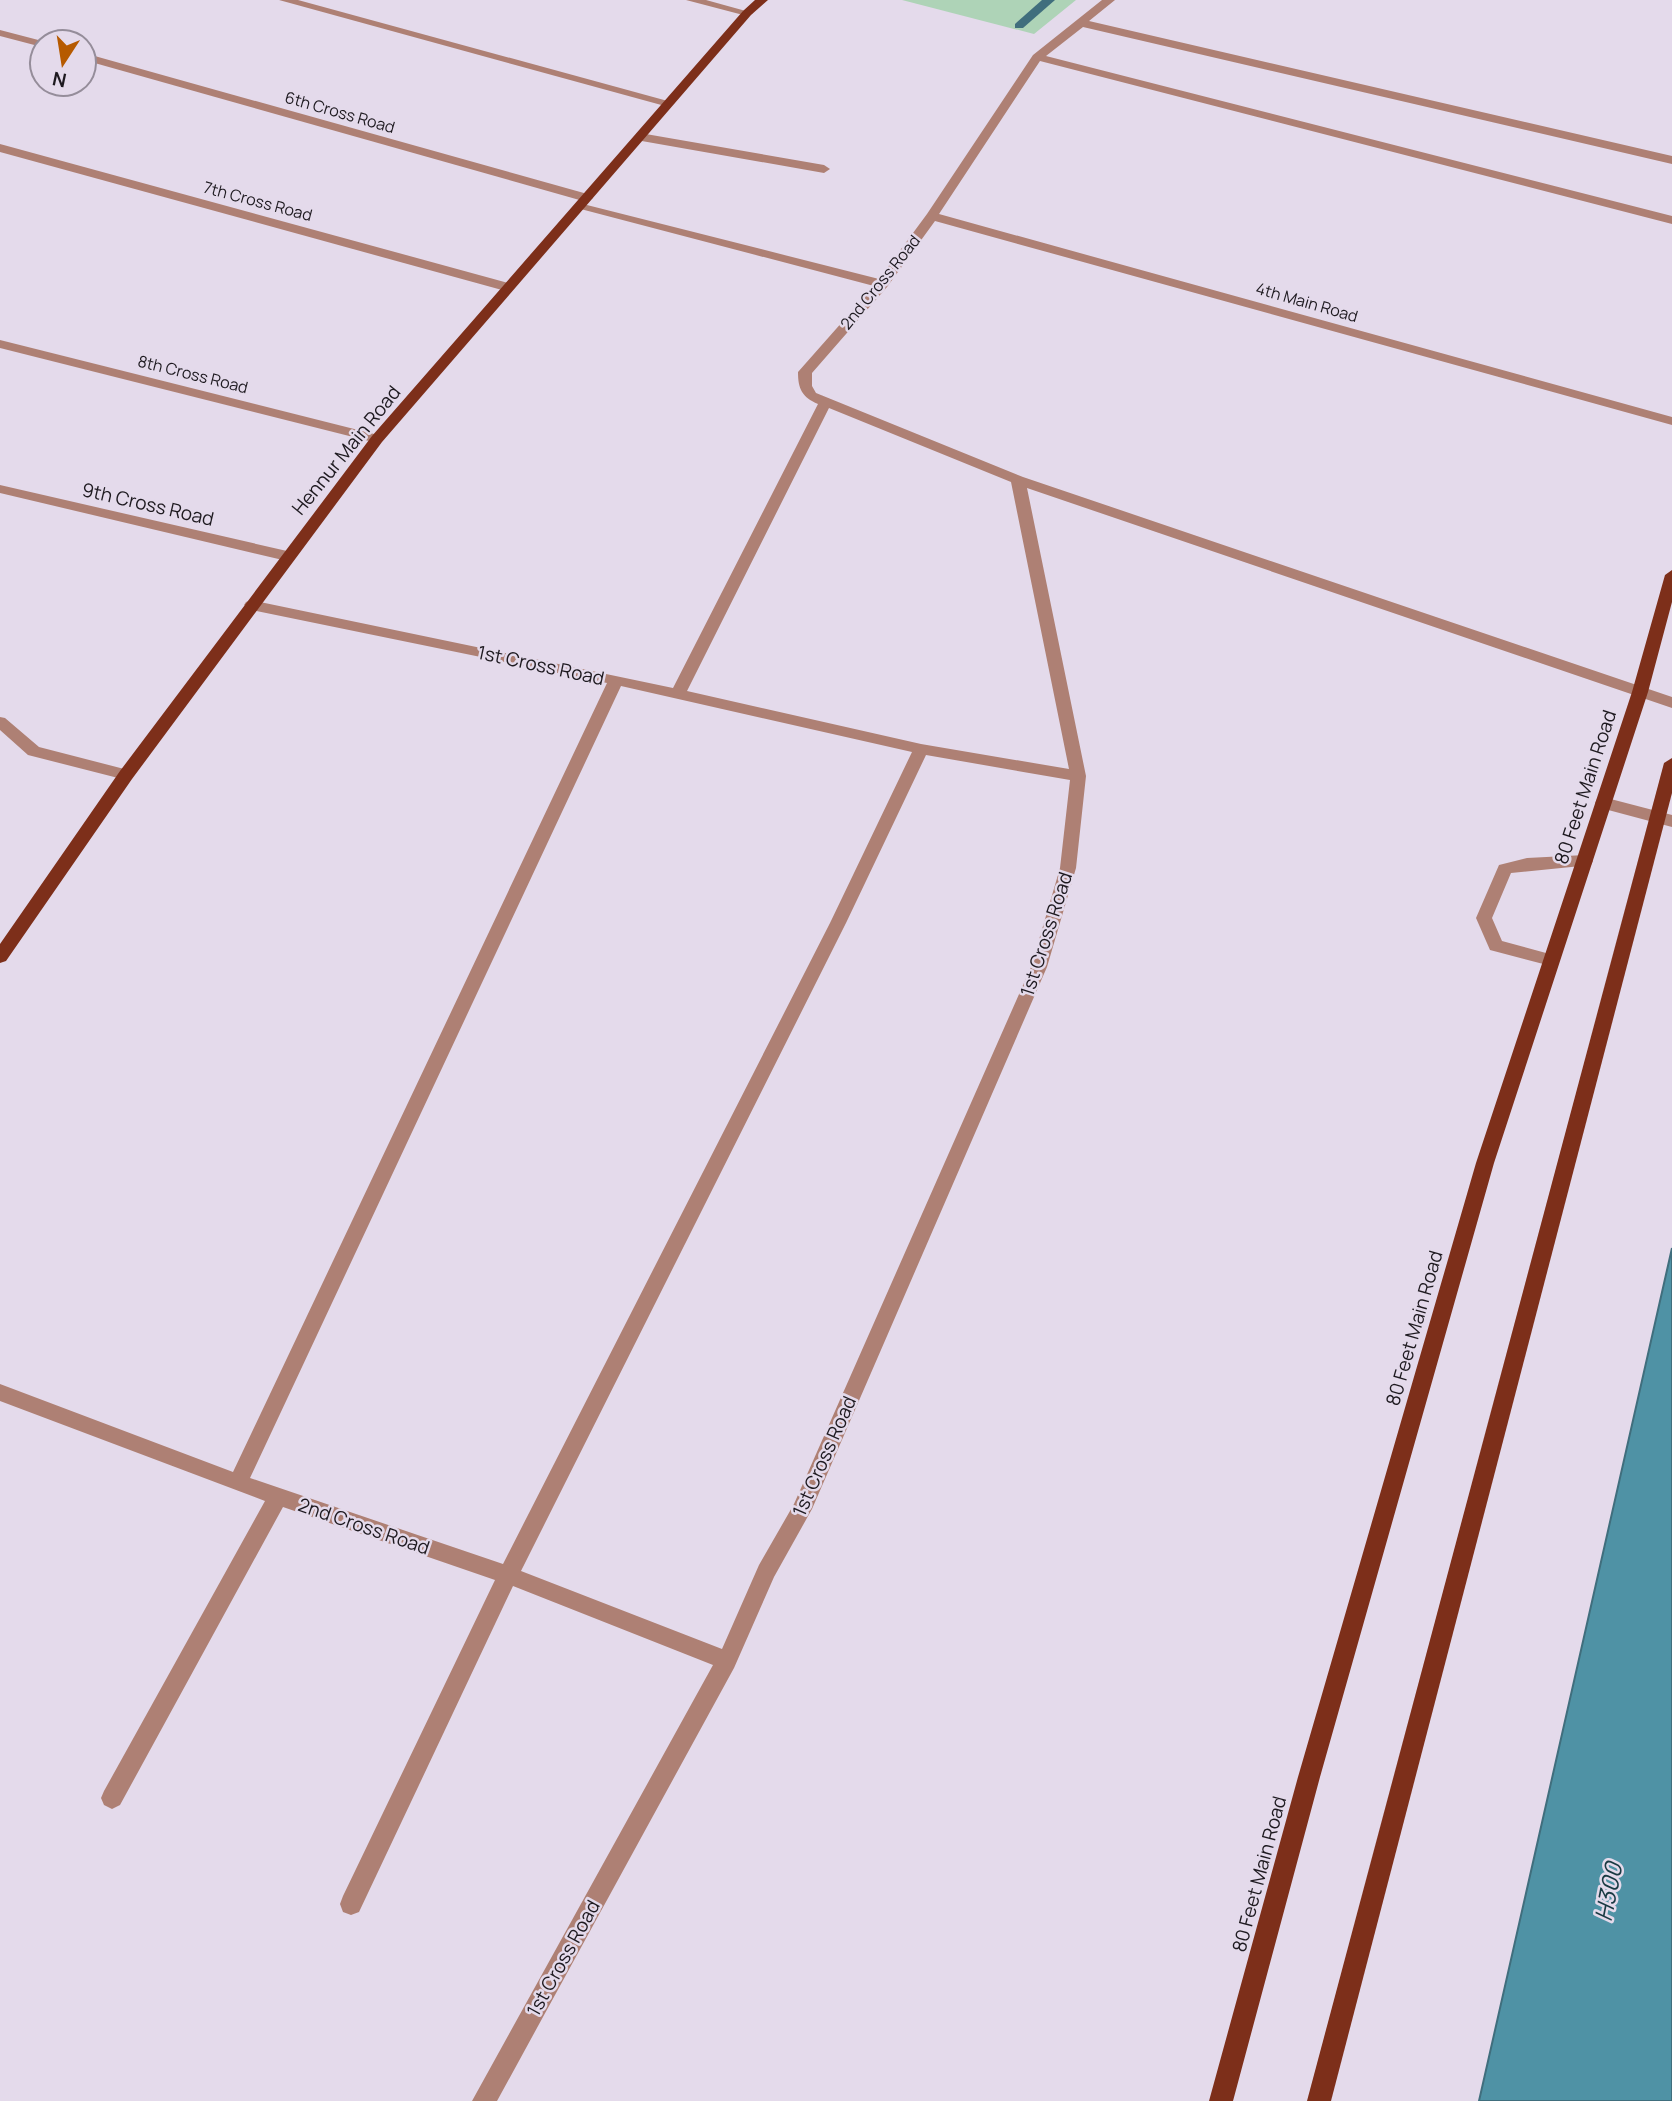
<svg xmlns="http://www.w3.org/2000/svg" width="1672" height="2101" viewBox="0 0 1672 2101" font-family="Manrope,sans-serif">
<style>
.green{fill:#aed3b7}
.water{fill:#4f92a5;stroke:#406e7d;stroke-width:2}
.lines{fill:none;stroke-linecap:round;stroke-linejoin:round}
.stream{fill:#406e7d;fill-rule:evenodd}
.minor{fill:#ae8074;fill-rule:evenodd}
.major{fill:#7d2f1a;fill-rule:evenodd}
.labels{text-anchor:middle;stroke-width:5;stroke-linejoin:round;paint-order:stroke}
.far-street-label{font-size:16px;fill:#1e1a20;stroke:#e4daeb}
.street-label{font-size:19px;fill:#1e1a20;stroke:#e4daeb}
.near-water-label{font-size:24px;font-style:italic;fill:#193a43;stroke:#e4daeb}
</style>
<rect width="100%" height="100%" fill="#e4daeb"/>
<path class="green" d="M902 0H1076L1034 34Z"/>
<path class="water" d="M1672 1248V2101H1479Z"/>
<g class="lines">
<path class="stream" d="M1042 0H1055L1023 28H1015V24Z"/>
<g class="minor">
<path d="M279 0H298L675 103 665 106Z"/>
<path d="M686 0H706L753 13 747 16Z"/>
<path d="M1102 0H1115L1089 21 1672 156V164L1083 27 1046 56 1672 216V224L1040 61 939 214 1672 417V425L935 221 887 287 812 373V386L816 393 1023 477 1672 697V708L1027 488 1086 776 1076 868 1047 967 812 1509 774 1577 734 1668 497 2101H472L713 1665 513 1586 359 1912 351 1915 343 1912 340 1904 343 1896 495 1580 283 1507 120 1805 112 1809 104 1805 101 1798 104 1791 265 1501 0 1401V1384L233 1472 607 683 251 610 244 605 246 602 251 600 673 688 818 404C802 397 798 389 798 372L874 286 573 207 579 203 879 279 927 214 1033 55ZM829 408 1011 482 1069 769 921 744 687 691ZM621 686 912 752 830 923 503 1564 250 1478ZM926 755 1070 780 1060 868 1031 967 794 1504 759 1565 722 1649 521 1571 846 923Z"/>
<path d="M0 30 46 42H42V47L0 36Z"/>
<path d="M84 53 591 195 593 198 587 202 583 201 84 60Z"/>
<path d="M640 133 824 165 830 169 824 173 636 140V134Z"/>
<path d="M0 144 512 284 513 287 507 291 502 290 0 152Z"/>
<path d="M0 340 382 436 384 439 377 443 0 348Z"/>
<path d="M0 485 287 551 294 556 287 561 0 493Z"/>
<path d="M0 717 5 718 39 747 132 771 134 775 126 780 28 755 0 730Z"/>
<path d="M1603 797 1672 815V827L1597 807 1595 803 1597 799Z"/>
<path d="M1585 855 1591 857 1593 861 1591 865 1511 873 1492 918 1502 941 1557 956 1559 960 1557 964 1551 966 1490 950 1476 918 1499 865 1527 858Z"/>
</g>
<g class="major">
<path d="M755 0H768L751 15 382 442 132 779 6 961 0 963V944L120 771 372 436 743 11Z"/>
<path d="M1672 570V602L1648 692 1494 1163 1320 1777 1233 2101H1209L1298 1777 1476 1163 1632 692 1665 575Z"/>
<path d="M1672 758V793L1331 2101H1307L1664 763Z"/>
</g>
</g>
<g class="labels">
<g class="far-street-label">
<text transform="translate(340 112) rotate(16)" y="6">6th Cross Road</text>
<text transform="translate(258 201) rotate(15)" y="6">7th Cross Road</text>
<text transform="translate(880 282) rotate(-51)" y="6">2nd Cross Road</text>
<text transform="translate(1307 302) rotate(16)" y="6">4th Main Road</text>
<text transform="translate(193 374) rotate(14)" y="6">8th Cross Road</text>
</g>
<g class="street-label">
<text transform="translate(346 450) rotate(-51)" y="7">Hennur Main Road</text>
<text transform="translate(148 504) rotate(13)" y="7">9th Cross Road</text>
<text transform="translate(541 665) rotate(12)" y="7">1st Cross Road</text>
<text transform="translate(1585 787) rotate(-72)" y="7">80 Feet Main Road</text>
<text transform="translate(1046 934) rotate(-72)" y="7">1st Cross Road</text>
<text transform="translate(1414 1328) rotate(-74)" y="7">80 Feet Main Road</text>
<text transform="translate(824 1456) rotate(-66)" y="7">1st Cross Road</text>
<text transform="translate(364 1526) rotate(19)" y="7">2nd Cross Road</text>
<text transform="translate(1259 1874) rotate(-75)" y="7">80 Feet Main Road</text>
<text transform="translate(563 1958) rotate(-61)" y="7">1st Cross Road</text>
</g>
<g class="near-water-label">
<text transform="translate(1609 1892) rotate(-79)" y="8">H300</text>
</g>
</g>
<g transform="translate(63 63) rotate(192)"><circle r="33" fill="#e4daeb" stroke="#958d9a" stroke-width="2"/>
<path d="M0-5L12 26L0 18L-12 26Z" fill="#b65a00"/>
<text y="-10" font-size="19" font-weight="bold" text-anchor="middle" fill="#1e1a20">N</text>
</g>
</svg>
